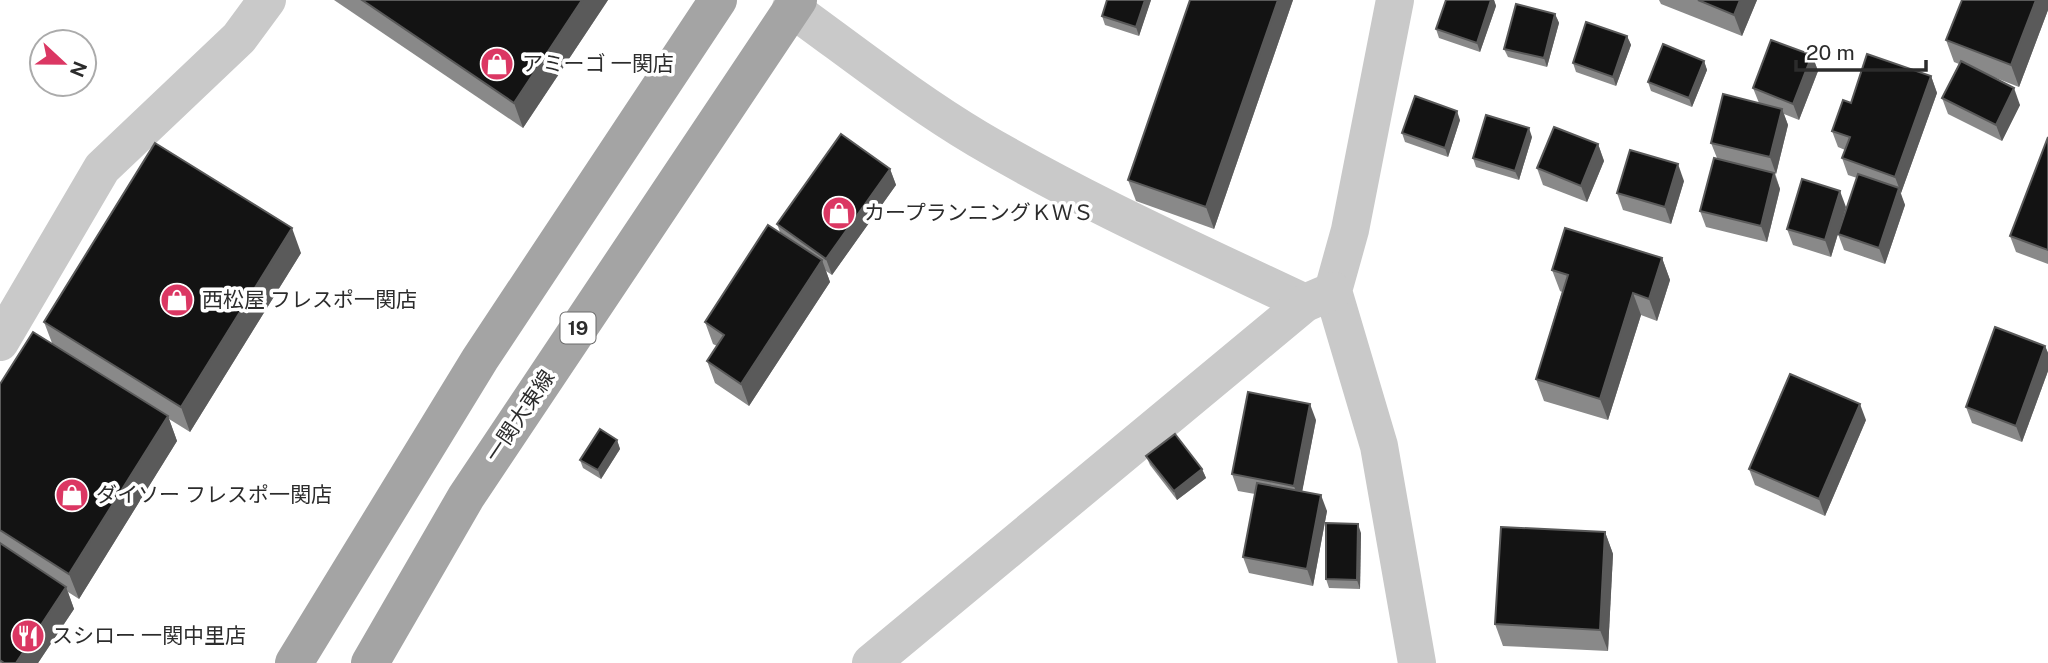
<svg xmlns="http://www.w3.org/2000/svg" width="2048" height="663" viewBox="0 0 2048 663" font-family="'Public Sans','Noto Sans JP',sans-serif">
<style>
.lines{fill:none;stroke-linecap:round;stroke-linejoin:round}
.minor{stroke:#c9c9c9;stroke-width:38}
.primary{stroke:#a4a4a4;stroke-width:38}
.wall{fill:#898989}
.shaded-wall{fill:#5a5a5a}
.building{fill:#131313;stroke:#5a5a5a;stroke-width:2}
.labels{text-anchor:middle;stroke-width:7;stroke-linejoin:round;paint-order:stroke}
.shield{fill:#fff;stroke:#6b6b6b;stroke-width:2}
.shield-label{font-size:19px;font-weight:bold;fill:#2c2c2c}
.poi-label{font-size:21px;fill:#2c2c2c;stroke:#fff;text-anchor:start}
.street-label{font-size:21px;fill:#2c2c2c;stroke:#fff}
</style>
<rect width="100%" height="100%" fill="#fff"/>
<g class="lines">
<g class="minor">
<path d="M1395 0 1350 230 1333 291 1379 446 1417 663"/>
<path d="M791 8C852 52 914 101 978 139 1083 201 1195 251 1305 303"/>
<path d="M0 342 102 168 239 38 267 0"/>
<path d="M871 663 1305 303 1333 291"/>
</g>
<g class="primary">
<path d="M294 663 480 359 718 0"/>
<path d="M370 663 466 497 798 0"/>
</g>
</g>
<g class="wall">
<path d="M334 0H608L523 128Z"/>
<path d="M1151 0 1139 36 1105 25 1102 16Z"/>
<path d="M1190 0H1293L1214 229 1136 201 1128 180Z"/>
<path d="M1446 0H1494L1496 6 1480 52 1439 38 1436 29Z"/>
<path d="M1659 0H1757L1742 36 1661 4Z"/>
<path d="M2048 0V10L2019 87 1988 75 2020 105 2002 141 1948 114 1942 98 1959 64 1954 62 1946 40Z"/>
<path d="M1555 14 1559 23 1547 67 1508 57 1504 49Z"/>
<path d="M1627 36 1631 45 1616 86 1576 72 1573 63Z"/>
<path d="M1812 55 1818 71 1799 120 1784 114 1788 125 1776 174 1775 173 1780 189 1767 242 1706 227 1700 211 1717 158 1711 143 1759 103 1753 88Z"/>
<path d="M1704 61 1707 70 1692 107 1651 91 1648 82Z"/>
<path d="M1931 76 1937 93 1901 193H1900L1905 205 1885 264 1844 250 1838 234 1831 257 1793 245 1787 229 1846 207 1838 234 1857 178 1848 175 1842 158 1845 150 1838 147 1832 131 1851 103Z"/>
<path d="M1460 120 1448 157 1405 142 1402 133Z"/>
<path d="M1532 137 1519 180 1476 167 1473 158Z"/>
<path d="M2048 137V264L2016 252 2010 236Z"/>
<path d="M1598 144 1604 161 1587 202 1543 185 1537 168Z"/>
<path d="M890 169 896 185 832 275 826 271 830 282 749 406 715 383 707 361 717 346 713 344 705 322 780 232 777 224Z"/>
<path d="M1684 181 1671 224 1623 210 1617 193Z"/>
<path d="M301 253 190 432 169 419 177 441 79 599 68 592 74 609 38 663H0V384L52 343 44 322Z"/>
<path d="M1662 258 1670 280 1657 321 1641 315 1608 420 1544 401 1536 379 1562 292 1560 291 1552 270Z"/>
<path d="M2045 346 2048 353V371L2022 442 1972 423 1966 407Z"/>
<path d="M1316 420 1302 491 1327 511 1313 586 1249 573 1243 557 1255 494 1238 491 1232 474Z"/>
<path d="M1866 420 1825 516 1755 485 1749 469Z"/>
<path d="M617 440 620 449 601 479 583 468 580 460Z"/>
<path d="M1146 456 1202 469 1206 478 1177 500 1150 465Z"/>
<path d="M1605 532 1613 554 1608 651 1503 646 1495 624Z"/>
<path d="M1361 533 1360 589 1329 588 1326 579Z"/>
</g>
<g class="shaded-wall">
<path d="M582 0H608L523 128 514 103Z"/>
<path d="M1145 0H1151L1139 36 1136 27Z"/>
<path d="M1278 0H1293L1214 229 1206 207Z"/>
<path d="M1491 0H1494L1496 6 1480 52 1477 43Z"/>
<path d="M1740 0H1757L1742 36 1734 15Z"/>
<path d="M2036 0H2048V10L2019 87 2011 65Z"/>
<path d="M1555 14 1559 23 1547 67 1544 58Z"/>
<path d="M1627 36 1631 45 1616 86 1613 77Z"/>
<path d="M1812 55 1818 71 1799 120 1793 104Z"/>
<path d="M1704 61 1707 70 1692 107 1689 98Z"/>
<path d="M1931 76 1937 93 1901 193 1895 177Z"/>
<path d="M2014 88 2020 105 2002 141 1996 125Z"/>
<path d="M1782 109 1788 125 1776 174 1770 157Z"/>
<path d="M1457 111 1460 120 1448 157 1445 148Z"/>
<path d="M1529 128 1532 137 1519 180 1515 171Z"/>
<path d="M1598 144 1604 161 1587 202 1581 186Z"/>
<path d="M1678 164 1684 181 1671 224 1665 207Z"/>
<path d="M890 169 896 185 832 275 826 259Z"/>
<path d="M1774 173 1780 189 1767 242 1761 226Z"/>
<path d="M1899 188 1905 205 1885 264 1879 248Z"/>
<path d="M1840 191 1846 207 1831 257 1825 240Z"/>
<path d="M292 228 301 253 190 432 181 407Z"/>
<path d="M1662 258 1670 280 1657 321 1649 299Z"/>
<path d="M822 260 830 282 749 406 741 384Z"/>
<path d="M1633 293 1641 315 1608 420 1600 399Z"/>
<path d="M2045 346 2048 353V371L2022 442 2016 426Z"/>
<path d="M1310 404 1316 420 1300 503 1294 486Z"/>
<path d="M1860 404 1866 420 1825 516 1819 499Z"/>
<path d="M168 416 177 441 79 599 69 574Z"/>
<path d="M617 440 620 449 601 479 598 470Z"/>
<path d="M1202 469 1206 478 1177 500 1174 491Z"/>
<path d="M1321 495 1327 511 1313 586 1307 569Z"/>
<path d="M1358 524 1361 533 1360 589 1357 580Z"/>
<path d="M1605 532 1613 554 1608 651 1600 630Z"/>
<path d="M66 587 74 609 38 663H16Z"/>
</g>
<g class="building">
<path d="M362 0H582L514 103Z"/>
<path d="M1107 0H1145L1136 27 1102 16Z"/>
<path d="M1190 0H1278L1206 207 1128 180Z"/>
<path d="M1446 0H1491L1477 43 1436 29Z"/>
<path d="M1698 0H1740L1734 15Z"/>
<path d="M1962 0H2036L2011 65 1946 40Z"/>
<path d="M1516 4 1555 14 1544 58 1504 49Z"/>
<path d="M1586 22 1627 36 1613 77 1573 63Z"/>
<path d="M1771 40 1812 55 1793 104 1753 88Z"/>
<path d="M1663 44 1704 61 1689 98 1648 82Z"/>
<path d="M1867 54 1931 76 1895 177 1842 158 1850 137 1832 131 1843 100 1851 103Z"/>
<path d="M1961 61 2014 88 1996 125 1942 98Z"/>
<path d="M1723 94 1782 109 1770 157 1711 143Z"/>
<path d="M1415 96 1457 111 1445 148 1402 133Z"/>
<path d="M1486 115 1529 128 1515 171 1473 158Z"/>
<path d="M1554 127 1598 144 1581 186 1537 168Z"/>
<path d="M841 134 890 169 826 259 777 224Z"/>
<path d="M2048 137V250L2010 236Z"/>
<path d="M155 143 292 228 181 407 44 322Z"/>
<path d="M1630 150 1678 164 1665 207 1617 193Z"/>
<path d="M1714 158 1774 173 1761 226 1700 211Z"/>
<path d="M1858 174 1899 188 1879 248 1838 234Z"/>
<path d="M1802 179 1840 191 1825 240 1787 229Z"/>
<path d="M768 225 822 260 741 384 707 361 724 335 705 322Z"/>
<path d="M1565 228 1662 258 1649 299 1633 293 1600 399 1536 379 1568 275 1552 270Z"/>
<path d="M1995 327 2045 346 2016 426 1966 407Z"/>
<path d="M33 332 168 416 69 574 0 530V384Z"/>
<path d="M1790 374 1860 404 1819 499 1749 469Z"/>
<path d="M1248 392 1310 404 1294 486 1232 474Z"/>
<path d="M600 429 617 440 598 470 580 460Z"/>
<path d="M1175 434 1202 469 1174 491 1146 456Z"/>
<path d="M1257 483 1321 495 1307 569 1243 557Z"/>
<path d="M1326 523 1358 524 1357 580 1326 579Z"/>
<path d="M1501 527 1605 532 1600 630 1495 624Z"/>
<path d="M0 543 66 587 16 663H4L0 660Z"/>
</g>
<defs>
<symbol id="shop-disc" viewBox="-11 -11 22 22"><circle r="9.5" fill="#db3763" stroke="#fff"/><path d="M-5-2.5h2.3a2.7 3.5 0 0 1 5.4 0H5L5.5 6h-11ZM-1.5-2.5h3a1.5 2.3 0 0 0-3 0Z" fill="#fff"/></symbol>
<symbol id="restaurant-disc" viewBox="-11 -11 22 22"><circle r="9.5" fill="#db3763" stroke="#fff"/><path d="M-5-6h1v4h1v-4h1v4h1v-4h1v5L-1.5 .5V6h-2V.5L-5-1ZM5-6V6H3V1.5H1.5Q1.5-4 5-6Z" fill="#fff"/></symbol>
</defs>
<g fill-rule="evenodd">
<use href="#shop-disc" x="478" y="45" width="38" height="38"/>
<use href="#shop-disc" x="820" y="194" width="38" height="38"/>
<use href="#shop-disc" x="158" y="281" width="38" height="38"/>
<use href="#shop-disc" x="53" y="476" width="38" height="38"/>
<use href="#restaurant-disc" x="9" y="617" width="38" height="38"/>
</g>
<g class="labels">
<rect class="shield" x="560.5" y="312.5" width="35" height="31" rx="5"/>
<g class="shield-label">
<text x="578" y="335">19</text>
</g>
<g class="poi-label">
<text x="522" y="71">アミーゴ 一関店</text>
<text x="864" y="220">カープランニングＫＷＳ</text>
<text x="202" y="307">西松屋 フレスポ一関店</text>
<text x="96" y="502">ダイソー フレスポ一関店</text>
<text x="52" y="643">スシロー 一関中里店</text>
</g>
<g class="street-label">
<text transform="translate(520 416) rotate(-56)" y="7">一関大東線</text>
</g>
</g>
<g transform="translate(63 63) rotate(112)"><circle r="33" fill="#ffffff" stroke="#ababab" stroke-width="2"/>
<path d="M0-5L12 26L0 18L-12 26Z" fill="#db3763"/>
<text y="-10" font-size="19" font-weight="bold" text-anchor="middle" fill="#2c2c2c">N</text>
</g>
<path d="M1796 60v10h130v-10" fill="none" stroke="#2c2c2c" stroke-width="3.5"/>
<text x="1806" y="60" font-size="21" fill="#2c2c2c" stroke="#ffffff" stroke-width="5" paint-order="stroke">20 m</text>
</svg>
